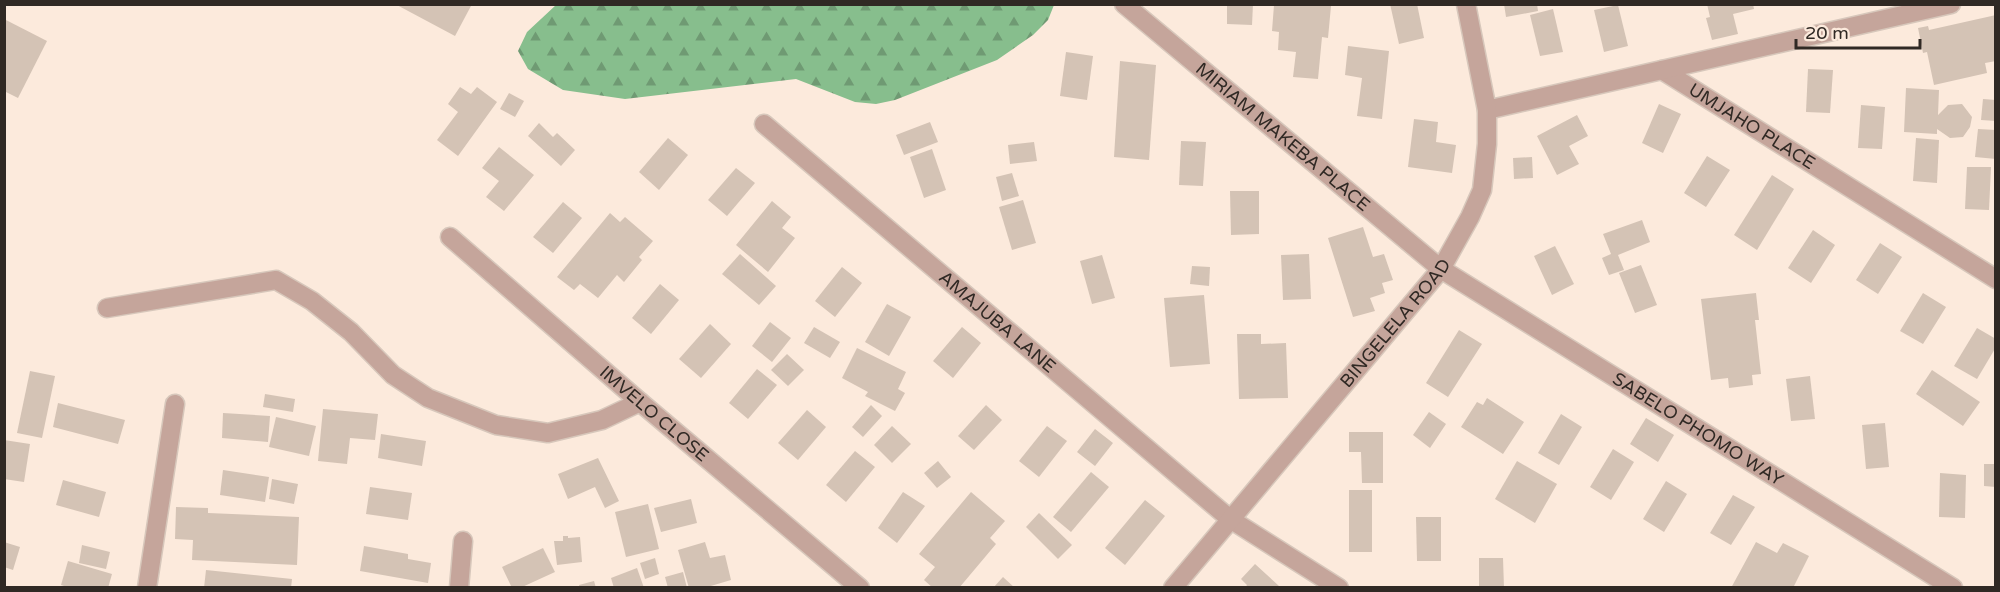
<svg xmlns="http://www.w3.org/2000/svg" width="2000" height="592" viewBox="0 0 2000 592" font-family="'Varela Round',sans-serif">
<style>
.forest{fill:url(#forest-firs)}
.building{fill:#d4c3b5}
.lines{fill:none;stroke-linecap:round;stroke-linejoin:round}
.minor-casing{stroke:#d7c7bb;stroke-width:21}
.minor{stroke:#c5a59b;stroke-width:18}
.labels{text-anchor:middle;stroke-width:4.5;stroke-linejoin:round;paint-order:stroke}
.street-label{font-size:18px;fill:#302924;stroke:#fceadc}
</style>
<defs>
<pattern id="forest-firs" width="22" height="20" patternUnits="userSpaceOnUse" patternTransform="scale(1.5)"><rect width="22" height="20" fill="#87be8d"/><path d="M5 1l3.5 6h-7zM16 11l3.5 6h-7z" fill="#6f9a73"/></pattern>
</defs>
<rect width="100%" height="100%" fill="#fceadc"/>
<path class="forest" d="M556 5V4L1054 5 1048 20 1033 35 997 60 895 100 876 104 855 102 796 79 625 99 563 90 528 69 518 51 527 32Z"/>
<g class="building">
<path d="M395 4H472L455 36Z"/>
<path d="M1227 4H1253L1252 25 1227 24Z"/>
<path d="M1390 4H1417L1424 38 1399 44Z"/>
<path d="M1504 4H1537L1538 11 1506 17Z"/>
<path d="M1707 4H1753L1754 9 1733 14 1738 34 1712 40 1706 18 1710 17Z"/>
<path d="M1274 5 1331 6 1328 38 1322 37 1318 79 1293 77 1296 52 1278 50 1279 32 1272 31Z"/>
<path d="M1618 5 1628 46 1604 52 1594 10Z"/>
<path d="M1553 9 1563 52 1540 56 1530 15Z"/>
<path d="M1996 15V61L1985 63 1987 73 1934 85 1927 52 1923 53 1918 28 1928 26 1929 30Z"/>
<path d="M4 19 47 41 18 98 4 91Z"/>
<path d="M1348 46 1389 51 1382 119 1357 116 1362 78 1345 75Z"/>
<path d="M1066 52 1093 56 1087 100 1060 96Z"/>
<path d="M1120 61 1156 65 1149 160 1114 157Z"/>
<path d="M1808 69 1833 70 1830 113 1806 112Z"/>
<path d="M460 87 471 94 477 87 497 102 458 156 437 140 458 112 448 104Z"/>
<path d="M1906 88 1939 90 1938 115 1948 105 1962 104 1972 117 1970 127 1963 137 1950 138 1937 129V134L1904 132Z"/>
<path d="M509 93 524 101 515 117 500 109Z"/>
<path d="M1983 99 1996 100V121L1981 120Z"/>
<path d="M1659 104 1681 114 1663 153 1642 143Z"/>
<path d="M1861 105 1885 107 1882 149 1858 148Z"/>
<path d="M1577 115 1588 136 1569 146 1579 164 1557 175 1537 136Z"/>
<path d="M1414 119 1438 122 1436 142 1456 145 1452 173 1408 167Z"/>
<path d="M930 122 938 142 904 155 896 135Z"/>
<path d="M539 123 553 137 557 133 575 150 561 166 528 136Z"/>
<path d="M1978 129 1996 130V159L1975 157Z"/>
<path d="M668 138 688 155 659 190 639 172Z"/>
<path d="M1916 138 1939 140 1937 183 1913 181Z"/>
<path d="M1181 141 1206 142 1203 186 1179 185Z"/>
<path d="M1034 142 1037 161 1010 164 1008 145Z"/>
<path d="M499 147 534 175 504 211 486 197 499 181 482 168Z"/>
<path d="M932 149 946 190 924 198 910 157Z"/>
<path d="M1707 156 1730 170 1706 207 1684 193Z"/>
<path d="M1532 157 1533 178 1514 179 1513 158Z"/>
<path d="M1967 167H1991L1989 210 1965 209Z"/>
<path d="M736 168 755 183 727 216 708 200Z"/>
<path d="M1012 173 1019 196 1002 201 996 177Z"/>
<path d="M1772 175 1794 189 1757 250 1734 235Z"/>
<path d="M1230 191H1259V234L1231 235Z"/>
<path d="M1023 200 1036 243 1012 250 999 207Z"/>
<path d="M772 201 791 217 782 228 795 238 768 272 736 245Z"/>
<path d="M563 202 582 218 553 253 533 237Z"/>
<path d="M610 213 620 222 625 217 653 241 639 257 642 260 624 282 617 275 598 298 580 284 574 290 557 277Z"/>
<path d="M1642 220 1650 242 1618 255 1624 270 1609 275 1602 258 1611 254 1603 234Z"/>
<path d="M1363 227 1373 257 1384 254 1393 280 1382 283 1385 293 1370 298 1375 311 1353 317 1328 238Z"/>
<path d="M1813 230 1835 245 1811 283 1788 268Z"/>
<path d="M1880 243 1902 257 1878 294 1856 280Z"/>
<path d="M1555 246 1574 284 1552 295 1534 256Z"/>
<path d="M740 254 776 286 759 305 722 274Z"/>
<path d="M1309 254 1311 299 1283 300 1281 255Z"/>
<path d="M1102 255 1115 298 1092 304 1080 261Z"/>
<path d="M1641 265 1657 305 1635 313 1619 273Z"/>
<path d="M1192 266 1210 267 1209 286 1190 284Z"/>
<path d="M842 267 862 283 835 317 815 301Z"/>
<path d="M660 284 679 300 651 334 632 318Z"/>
<path d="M1756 293 1759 320H1755L1761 374 1752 375 1753 385 1729 388 1728 378 1711 380 1701 299Z"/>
<path d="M1923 293 1946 307 1923 344 1900 331Z"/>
<path d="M1204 295 1210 364 1170 367 1164 298Z"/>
<path d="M887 304 911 317 889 356 865 342Z"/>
<path d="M770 322 791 338 772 362 752 346Z"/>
<path d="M710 324 731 344 701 378 679 359Z"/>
<path d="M814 327 840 342 830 358 804 343Z"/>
<path d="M962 327 981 343 953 378 933 361Z"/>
<path d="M1977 328 1996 339V347L1977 379 1954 366Z"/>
<path d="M1459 330 1482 344 1448 397 1426 383Z"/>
<path d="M1237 334H1261V344L1286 343 1288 398 1239 399Z"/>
<path d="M857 348 906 372 898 389 905 393 895 411 865 396 868 392 842 378Z"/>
<path d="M787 354 804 370 788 386 771 370Z"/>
<path d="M757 369 777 385 748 419 729 403Z"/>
<path d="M1932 370 1980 402 1963 426 1916 394Z"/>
<path d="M30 371 55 376 42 438 17 433Z"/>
<path d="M1810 376 1815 419 1791 421 1786 379Z"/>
<path d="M265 394 295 399 293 412 263 407Z"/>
<path d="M1487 398 1524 422 1503 454 1461 427 1477 402 1483 405Z"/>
<path d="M58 403 125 420 118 444 53 427Z"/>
<path d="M871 405 882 416 863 437 852 427Z"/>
<path d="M986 405 1002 420 974 450 958 436Z"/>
<path d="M323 409 378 414 375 440 350 438 347 464 318 461Z"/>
<path d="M807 410 826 427 798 460 778 443Z"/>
<path d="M1429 412 1446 424 1430 448 1413 435Z"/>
<path d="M223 413 270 416 268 442 222 438Z"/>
<path d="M1561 414 1582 427 1559 465 1538 453Z"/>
<path d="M276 417 316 426 309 456 269 447Z"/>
<path d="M1646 418 1674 435 1658 462 1630 444Z"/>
<path d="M1885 423 1889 467 1866 469 1862 425Z"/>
<path d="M892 426 911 444 892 463 874 445Z"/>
<path d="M1047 426 1067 441 1039 477 1019 461Z"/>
<path d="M1095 429 1113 443 1095 466 1077 452Z"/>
<path d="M1349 432H1383V483H1362L1361 452H1349Z"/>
<path d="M381 434 426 441 422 466 378 458Z"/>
<path d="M4 440 30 444 24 482 4 479Z"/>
<path d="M1613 449 1634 462 1611 500 1590 487Z"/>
<path d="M855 451 875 467 846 502 826 485Z"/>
<path d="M598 458 619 501 605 508 595 487 568 499 558 474Z"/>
<path d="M938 461 951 477 937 488 924 473Z"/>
<path d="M1517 461 1557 484 1535 523 1495 499Z"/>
<path d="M1984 464H1996V487L1984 486Z"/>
<path d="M223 470 269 477 265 502 220 495Z"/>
<path d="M1091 472 1109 487 1071 532 1053 517Z"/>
<path d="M1940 473 1966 475 1965 518 1939 517Z"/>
<path d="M272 479 298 484 294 504 269 499Z"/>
<path d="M63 480 106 492 99 517 56 505Z"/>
<path d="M1666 481 1687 494 1664 532 1643 519Z"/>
<path d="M370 487 412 493 408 520 366 514Z"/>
<rect x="1349" y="490" width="23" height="62"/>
<path d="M903 492 925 506 897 543 878 528Z"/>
<path d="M971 492 1005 521 990 538 996 544 959 588H933L924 580 935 567 919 554Z"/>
<path d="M1733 495 1755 507 1731 545 1710 533Z"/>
<path d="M691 499 697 523 661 532 654 508Z"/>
<path d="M1145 500 1165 516 1125 565 1105 548Z"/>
<path d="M648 504 659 549 626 557 615 512Z"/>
<path d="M176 507 208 508V513L299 517 297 565 192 560 193 540 175 539Z"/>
<path d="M1039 513 1072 545 1058 559 1026 527Z"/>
<path d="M1416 517H1441V561H1417Z"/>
<path d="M563 536H568V538L580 537 582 562 557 565 554 541H563Z"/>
<path d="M4 542 20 547 13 570 4 567Z"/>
<path d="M705 542 710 558 725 555 731 580 704 588H689L678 550Z"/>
<path d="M1756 542 1777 553 1783 543 1809 556 1793 588H1731Z"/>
<path d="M82 545 110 552 106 569 79 563Z"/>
<path d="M364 546 408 554V559L431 563 428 583 360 571Z"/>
<path d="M543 548 555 572 520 588H512L502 567Z"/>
<path d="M655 558 659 574 645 579 640 563Z"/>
<path d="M1479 558H1503L1504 588H1479Z"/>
<path d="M68 561 112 574 108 588H70L61 585Z"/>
<path d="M1255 564 1279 586 1277 588H1245L1247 585 1241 579Z"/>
<path d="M637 568 644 588H614L611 578Z"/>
<path d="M206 570 292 579 291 588H204Z"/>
<path d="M683 572 687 588H668L665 577Z"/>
<path d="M1003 577 1015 588H993Z"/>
<path d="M594 581 596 588H580L579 585Z"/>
</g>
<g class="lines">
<defs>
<g id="minor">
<path id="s1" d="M1124 4 1441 269 1953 588"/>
<path id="s2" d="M1662 70 1996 279"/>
<path d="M1487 110 1951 4"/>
<path id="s3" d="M764 124 1230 519 1339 588"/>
<path id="s4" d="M450 237 640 402 860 588"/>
<path d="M107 308 276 280 312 301 351 332 393 375 428 398 496 425 548 433 602 420 640 402"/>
<path d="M147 588 175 404"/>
<path d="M459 588 463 541"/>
<path id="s5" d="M1173 588 1441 269 1470 217 1482 190 1487 144V110L1466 4"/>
</g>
</defs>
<use href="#minor" class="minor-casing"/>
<use href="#minor" class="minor"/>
</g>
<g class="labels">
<g class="street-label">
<text dy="6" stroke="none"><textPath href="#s2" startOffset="106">UMJAHO PLACE</textPath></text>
<text dy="6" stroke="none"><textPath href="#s1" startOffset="207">MIRIAM MAKEBA PLACE</textPath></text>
<text dy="6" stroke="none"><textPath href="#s5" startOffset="346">BINGELELA ROAD</textPath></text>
<text dy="6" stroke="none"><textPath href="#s3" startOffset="306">AMAJUBA LANE</textPath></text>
<text dy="6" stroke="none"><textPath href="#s4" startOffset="270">IMVELO CLOSE</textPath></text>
<text dy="6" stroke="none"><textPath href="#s1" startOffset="716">SABELO PHOMO WAY</textPath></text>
</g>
</g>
<rect width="2000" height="592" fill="none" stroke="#302924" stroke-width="12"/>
<path d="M1796 39v9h124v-9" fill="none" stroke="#302924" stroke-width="3"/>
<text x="1805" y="39" font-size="18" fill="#302924" stroke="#fceadc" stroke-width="4.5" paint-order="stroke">20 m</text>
</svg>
